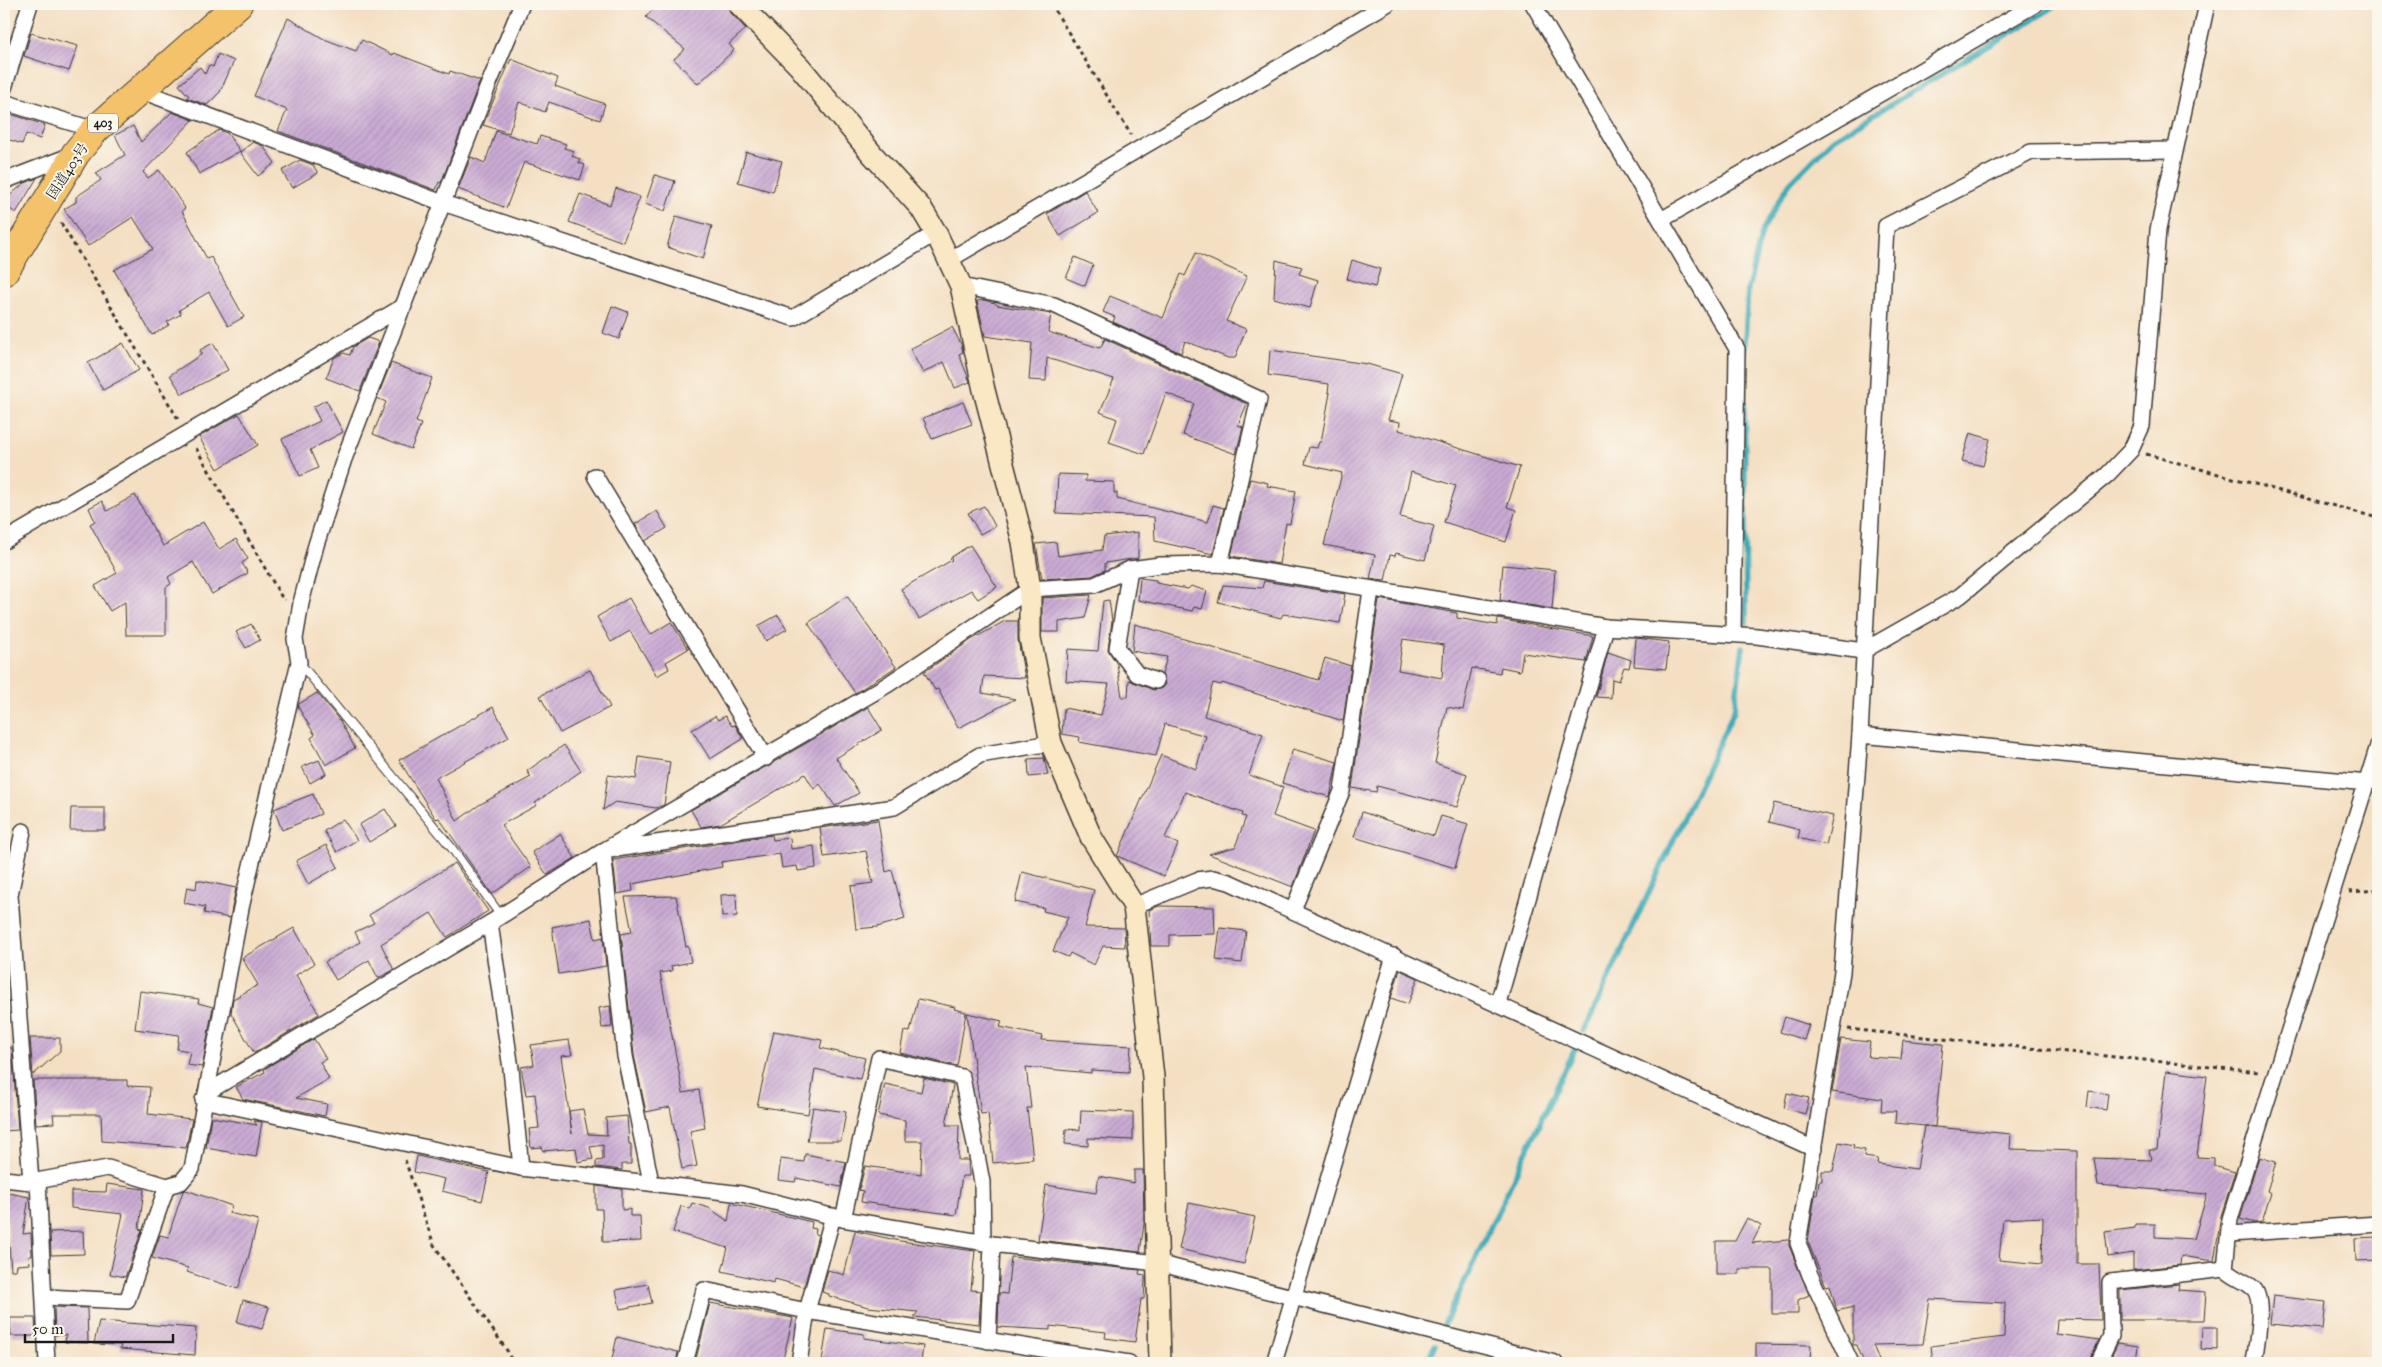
<svg xmlns="http://www.w3.org/2000/svg" width="2382" height="1367" viewBox="0 0 2382 1367" font-family="'IM FELL Great Primer','Noto Serif JP',serif">
<style>
.lines{fill:none;stroke-linecap:round;stroke-linejoin:round}
.stream{stroke:#3aaab8;stroke-width:5.5}
.building{fill:url(#building-hatch);fill-rule:evenodd}
.lane-casing{stroke:#3c3935;stroke-width:10}
.street-casing{stroke:#3c3935;stroke-width:18}
.secondary-casing{stroke:#3c3935;stroke-width:24}
.highway-casing{stroke:#3c3935;stroke-width:30}
.path{stroke:#3c3935;stroke-width:3;stroke-dasharray:4 4;stroke-linecap:butt}
.lane{stroke:#fff;stroke-width:8}
.street{stroke:#fff;stroke-width:15}
.secondary{stroke:#fae7c3;stroke-width:21}
.highway{stroke:#f3c26a;stroke-width:28}
.labels{text-anchor:middle;stroke-width:4;stroke-linejoin:round;paint-order:stroke}
.shield{fill:#fbf7ec;stroke:#5f5e5a;stroke-width:1}
.shield-label{font-size:12px;font-weight:bold;fill:#1c1c1c}
.street-label{font-size:14px;fill:#1c1c1c;stroke:#fbf7ec}
</style>
<defs>
<pattern id="building-hatch" width="6" height="6" patternUnits="userSpaceOnUse" patternTransform="scale(1.25)"><rect width="6" height="6" fill="#cbabd4"/><path d="M-1 1l2-2M0 6l6-6M5 7l2-2" fill="none" stroke="#ae93b5"/></pattern>
</defs>
<rect width="100%" height="100%" fill="#fbf7ec"/>
<filter id="ink" filterUnits="userSpaceOnUse"><feTurbulence type="fractalNoise" baseFrequency=".02" numOctaves="2"/><feDisplacementMap in="SourceGraphic" scale="10" xChannelSelector="R" yChannelSelector="G"/><feConvolveMatrix kernelMatrix="1 2 1 2 8 2 1 2 1" color-interpolation-filters="sRGB"/></filter>
<filter id="wash" filterUnits="userSpaceOnUse"><feTurbulence type="fractalNoise" baseFrequency=".0096" numOctaves="4" result="noise"/><feDisplacementMap in="SourceGraphic" scale="20" xChannelSelector="R" yChannelSelector="G"/><feGaussianBlur stdDeviation="1.12" result="paint"/><feColorMatrix in="noise" values="0 0 0 0 0 0 0 0 0 0 0 0 0 0 0 0 0 1.4 0 .05"/><feComposite in="paint" operator="in"/></filter>
<g filter="url(#wash)">
<rect width="100%" height="100%" fill="#f4dfc2"/>
<g class="lines">
<g class="stream">
<path d="M1746 623 1744 359 1748 289 1762 231 1789 184 1833 139 2059 4"/>
<path d="M1584 1031 1734 711 1743 647"/>
<path d="M1444 1325 1575 1049"/>
<path d="M1426 1363 1435 1345"/>
</g>
</g>
<g id="blocks">
<g class="building">
<path d="M657 4H727L730 12 746 29 729 44 734 50 698 84 674 59 685 49 646 17Z"/>
<path d="M288 18 324 39 356 51 362 40 393 55 394 53 449 74 450 71 480 81 441 183 439 182 436 190 278 131 287 110 254 96Z"/>
<path d="M31 33 78 46 69 71 24 56Z"/>
<path d="M218 54 234 61 220 92 207 105 187 98 189 96 179 85 200 67 205 74 209 65 213 67Z"/>
<path d="M511 59 558 78 555 86 605 104 600 120 549 102 545 112 519 102 509 133 483 125Z"/>
<path d="M4 112 45 125 40 139 26 134 22 144 4 138Z"/>
<path d="M172 112 193 120 143 172 148 178 159 170 185 208 182 211 207 259 211 257 244 317 228 326 209 292 179 310 181 314 167 322 169 325 152 335 114 270 153 249 133 217 88 246 64 209 76 202V197L101 180 96 173 125 155 115 135 133 126 141 142Z"/>
<path d="M219 130 227 133 240 151 199 174 187 152Z"/>
<path d="M496 131 537 144 540 136 566 144 564 148 574 151 572 156 580 159 579 163 585 165 580 180 524 162 506 208 458 189 471 157 485 163Z"/>
<path d="M253 142 263 146 275 163 258 176 240 152Z"/>
<path d="M746 152 782 161 773 192 738 182Z"/>
<path d="M300 160 313 165 318 173 292 188 282 171Z"/>
<path d="M655 175 675 181 665 211 645 204Z"/>
<path d="M37 178 16 213 4 205V201L23 184Z"/>
<path d="M616 188 640 197 623 242 569 222 580 194 610 205Z"/>
<path d="M1085 191 1098 213 1060 236 1047 214Z"/>
<path d="M676 216 712 226 703 259 667 247Z"/>
<path d="M1196 253 1247 276 1226 321 1246 329 1235 358H1228L1185 341 1181 353 1113 322 1115 317 1103 312 1110 296 1163 318 1181 274 1185 276Z"/>
<path d="M1075 257 1093 265 1085 286 1066 278Z"/>
<path d="M1276 260 1302 267 1299 274 1318 280 1310 308 1274 298Z"/>
<path d="M1352 260 1380 269 1375 287 1347 279Z"/>
<path d="M984 300 995 303 997 305 1051 314 1048 332 1100 348 1105 339 1247 404 1238 425 1243 427 1236 454 1183 435 1194 404 1166 393 1144 454 1109 442 1117 419 1100 412 1114 379 1047 358 1046 381 1029 380 1032 343 985 336 977 301Z"/>
<path d="M612 306 628 312 619 339 603 333Z"/>
<path d="M952 327 961 344 963 352 959 354 970 382 955 388 944 362 923 373 910 349Z"/>
<path d="M368 338 379 342 360 391 326 378 334 358 343 353 350 355 353 347Z"/>
<path d="M123 343 139 370 103 390 88 363Z"/>
<path d="M213 343 228 370 182 394 170 375 202 354 200 350Z"/>
<path d="M1270 350 1367 364 1402 374 1388 420 1400 422 1399 430 1520 467 1507 507 1516 510 1506 542 1444 522 1456 486 1411 472 1400 517 1434 526 1425 560 1396 553 1395 556 1390 555 1385 581 1370 579 1375 555 1324 545 1342 473 1305 464 1309 447 1317 448 1319 442H1321L1330 393H1328L1329 384 1268 375Z"/>
<path d="M391 363 432 378 416 422 421 424 411 449 373 434 386 402 377 398Z"/>
<path d="M326 400 343 432 310 450 318 468 300 476 282 439 320 421 313 407Z"/>
<path d="M963 402 972 424 932 439 923 418Z"/>
<path d="M239 414 258 445 218 469 199 437Z"/>
<path d="M1970 433 1990 439 1983 466 1962 461Z"/>
<path d="M1058 474 1086 475 1085 481 1114 482V493H1117V499L1208 522 1213 505 1224 508 1213 554 1155 541 1154 517 1056 513Z"/>
<path d="M1250 479 1268 483 1267 486 1296 491 1290 524 1286 523 1279 564 1231 556Z"/>
<path d="M135 495 163 546 203 522 219 549 236 539 248 559 242 563 248 573 212 594 193 562 168 577 171 584 166 587V635H126L125 602 110 611 95 586 117 573 90 524 95 521 89 508 102 501 107 511Z"/>
<path d="M984 506 995 526 980 534 968 513Z"/>
<path d="M657 511 667 528 645 541 635 524Z"/>
<path d="M1138 532V558L1105 563V570L1092 576 1042 579 1036 544 1056 542 1058 556 1102 550 1104 536Z"/>
<path d="M970 545 997 587 978 599 971 590 919 619 901 589 952 560 950 558Z"/>
<path d="M1503 565 1555 570 1552 609 1500 600Z"/>
<path d="M1140 578 1156 580V583L1188 589 1191 586 1207 591 1202 609 1194 607 1192 611 1138 600Z"/>
<path d="M1264 581 1345 594 1340 623 1283 614 1281 618 1218 602 1223 585 1262 588Z"/>
<path d="M1091 595 1085 618 1059 622V632H1042V598Z"/>
<path d="M847 596 896 667 855 693 808 623Z"/>
<path d="M629 598 650 635 671 622 688 649 666 662 669 669 657 676 630 631 611 642 597 617Z"/>
<path d="M1379 599 1457 613V618L1497 625 1498 619 1593 636 1586 662 1523 653 1520 671 1501 667 1500 673 1472 668 1463 710 1447 707 1435 763 1467 774 1457 807 1377 786 1376 792 1352 788ZM1403 639 1444 645 1442 678 1398 670Z"/>
<path d="M1109 600 1112 621 1108 650 1117 664 1122 697H1128L1129 680 1153 690 1162 688 1165 684 1162 674 1167 657 1132 651 1135 624 1318 680 1325 658 1351 666 1343 721 1222 683 1221 685 1213 683 1204 716 1263 734 1249 775 1283 787 1273 816 1314 831 1293 887 1209 854 1235 847 1246 817 1242 816 1243 813 1185 792 1165 838 1178 844 1164 876 1117 856 1161 755 1196 769 1206 736 1165 724 1156 756 1079 742 1080 737 1062 734 1064 708 1101 715 1109 684 1066 681 1068 649 1098 651 1103 601Z"/>
<path d="M778 615 787 629 766 641 758 626Z"/>
<path d="M1005 621H1018V640L1025 678 984 676 982 693 1015 699 958 728 938 689 935 690 924 672 971 640Z"/>
<path d="M251 624 260 640 246 648 236 632Z"/>
<path d="M1636 638 1669 642 1666 669 1634 666Z"/>
<path d="M1608 652 1631 660 1629 668 1624 667 1619 681 1612 679 1611 698 1596 697Z"/>
<path d="M590 670 610 707 560 733 540 696Z"/>
<path d="M317 693 340 721 355 748 326 765 311 738 315 735 298 707 299 704Z"/>
<path d="M493 707 509 737 436 778 457 821 479 805 531 777 527 771 564 745 581 771 535 803 537 805 501 825 531 867 492 894 439 818 436 819 399 760Z"/>
<path d="M868 707 882 730 836 758 859 793 835 806 820 784 814 789 805 774 720 824 701 827 691 810 765 767 770 766 774 762Z"/>
<path d="M715 716 718 720 725 716 732 726 735 725 743 739 710 759 692 730Z"/>
<path d="M1293 749 1337 762 1330 797 1282 783Z"/>
<path d="M639 757 670 762 664 805 656 808 615 802 603 810 608 775 636 779Z"/>
<path d="M1044 758 1048 775 1029 777 1028 759Z"/>
<path d="M319 760 326 774 310 783 302 767Z"/>
<path d="M313 794 321 814 282 830 274 809Z"/>
<path d="M1774 803 1833 816 1826 845 1798 838 1800 830 1769 822Z"/>
<path d="M71 808H105V830H70Z"/>
<path d="M385 809 396 826 369 842 359 825Z"/>
<path d="M1362 812 1434 836 1441 816 1468 824 1455 868 1354 837Z"/>
<path d="M343 819 357 840 337 852 324 831Z"/>
<path d="M878 820 886 872 892 870 905 919 877 927 856 929 851 886 873 883 866 851 824 857 820 828Z"/>
<path d="M560 834 575 858 547 875 532 852Z"/>
<path d="M772 835 773 840 790 838 791 849 814 846 816 868 798 871 797 866 782 868 780 854 721 862 722 867 632 884 633 891 617 894 613 860Z"/>
<path d="M326 845 338 867 308 884 296 861Z"/>
<path d="M455 863 488 911 447 937 431 913 381 944 394 970 378 978 369 960 336 980 325 962 360 942 355 932 374 923 369 915Z"/>
<path d="M1022 872 1094 890 1085 927 1124 928 1125 947 1103 946 1094 965 1070 953 1068 957 1053 951 1068 917 1043 911 1044 908 1015 902Z"/>
<path d="M197 880 236 888 230 918 204 913 205 907 184 903 187 887 196 889Z"/>
<path d="M736 894 737 916 722 917 721 895Z"/>
<path d="M676 896 686 947 688 946 691 962 671 966 672 971 660 973 683 1093 699 1090 705 1128 690 1131 697 1166 682 1169 670 1107 646 1112 634 1055 621 934 632 932 625 897Z"/>
<path d="M1159 906 1214 907 1215 934 1170 935V946H1151L1149 910Z"/>
<path d="M591 919 595 939 603 937 606 966 559 974 552 927Z"/>
<path d="M294 928 314 964 296 975 319 1014 254 1053 231 1013 233 999 258 985 242 958Z"/>
<path d="M1220 928 1246 931 1242 963 1216 960Z"/>
<path d="M1400 970 1418 978 1408 1004 1391 998Z"/>
<path d="M140 991 199 999 198 1003 213 1007 202 1067 187 1065 190 1051 177 1049 179 1035 135 1029Z"/>
<path d="M918 999 955 1007 954 1009 966 1012 957 1066 900 1053 904 1031 910 1032Z"/>
<path d="M610 1006 612 1027 602 1028 599 1008Z"/>
<path d="M967 1013 1002 1021 1000 1027 1042 1036 1041 1040 1131 1046 1129 1072 1091 1070V1073L1026 1067 1031 1108H1027L1033 1159 993 1163 988 1113 981 1114Z"/>
<path d="M1785 1017 1809 1025 1804 1040 1780 1032Z"/>
<path d="M774 1031 822 1040 820 1048 865 1058 860 1079 815 1069 808 1114 757 1106Z"/>
<path d="M30 1038H60V1051L33 1075Z"/>
<path d="M314 1039 326 1059 320 1062 329 1079 296 1098 327 1104 325 1116 243 1099 236 1087 265 1072 264 1069Z"/>
<path d="M1841 1039 1870 1042 1868 1057 1901 1059 1903 1040 1943 1044 1935 1127 1895 1123 1896 1111H1881L1882 1099 1832 1092Z"/>
<path d="M569 1040 572 1055 561 1056 572 1134 569 1111 583 1109 588 1134 607 1135 606 1118 627 1116 629 1144H631V1164H622V1170L596 1167V1161L603 1160V1145L590 1147 593 1159 578 1162 576 1148 543 1151 542 1147 531 1148 529 1129 539 1128 535 1094 526 1095 521 1067 534 1065 531 1045Z"/>
<path d="M4 1047 12 1048 18 1130 4 1131Z"/>
<path d="M2166 1071 2207 1076 2197 1157 2214 1158V1166L2235 1172 2221 1216 2214 1261 2181 1256 2180 1265 2133 1270V1253L2108 1257 2105 1232 2135 1228V1224H2155V1237L2194 1239 2207 1194 2098 1185 2094 1158 2151 1160 2149 1150H2157Z"/>
<path d="M924 1078 953 1085 946 1125H959L958 1160H968L969 1176H962L956 1215 861 1202 863 1191 859 1190 865 1166 921 1174 922 1141H905V1120L878 1115 885 1084 921 1092Z"/>
<path d="M33 1080H127V1086L150 1087 148 1114 192 1119 186 1148 102 1141 101 1114H53L54 1123 36 1124Z"/>
<path d="M2089 1091 2108 1094 2106 1110 2087 1107Z"/>
<path d="M1787 1093 1809 1098 1805 1114 1784 1108Z"/>
<path d="M813 1107 846 1112 841 1141H807Z"/>
<path d="M1081 1110 1133 1112V1140L1088 1138V1146L1065 1144 1066 1129 1080 1130Z"/>
<path d="M211 1117 257 1125 254 1121 262 1122 256 1157 206 1148Z"/>
<path d="M1924 1126 2011 1134 2010 1149 2077 1151V1264H2099L2101 1320 2057 1319 2056 1334 2099 1340 2089 1362 2015 1363V1360L1988 1363H1933L1931 1346 2004 1337 2005 1303 1930 1299 1923 1344 1873 1345 1880 1363H1864L1857 1345H1853V1307L1837 1311 1830 1285 1826 1286 1808 1242 1815 1195H1817L1819 1181H1822V1171H1833L1839 1142 1854 1145 1853 1148 1865 1150 1864 1157 1878 1159 1877 1164 1917 1169ZM2043 1217 2042 1264 1999 1260 2003 1219Z"/>
<path d="M805 1154 846 1162 841 1187 796 1178 795 1182 778 1180 781 1159 804 1162Z"/>
<path d="M417 1156 489 1172 482 1201 442 1191 445 1179 414 1172Z"/>
<path d="M2259 1157 2276 1162 2267 1191 2271 1193 2262 1222 2254 1223 2240 1219Z"/>
<path d="M1134 1170H1143L1144 1224 1140 1252 1038 1240 1046 1185 1096 1193 1099 1176 1134 1183Z"/>
<path d="M107 1184 144 1189 139 1229 142 1230 125 1277 110 1274 123 1214 71 1208V1191L106 1192Z"/>
<path d="M596 1186 622 1189V1210L630 1209V1216H640L641 1241 603 1242 602 1209H596Z"/>
<path d="M186 1190 232 1206 229 1213 258 1220 248 1259 238 1289 187 1272 188 1268 152 1258 160 1235 168 1237 183 1191Z"/>
<path d="M4 1192 29 1197 23 1234 31 1233 32 1256H29L30 1264 17 1265 16 1270H11L7 1219H4Z"/>
<path d="M692 1203 709 1208 728 1221 731 1203 812 1222 811 1228 816 1229 815 1234 818 1235 804 1287 775 1279 774 1283 722 1271 728 1248 673 1232 681 1206 690 1209Z"/>
<path d="M1189 1203 1255 1217 1244 1264 1179 1249Z"/>
<path d="M1747 1218 1761 1226 1752 1243 1789 1240V1246L1809 1295 1798 1300V1314H1772V1269H1739V1274H1716V1241H1735Z"/>
<path d="M83 1231 84 1254 51 1255 50 1232Z"/>
<path d="M855 1231 900 1241 975 1251 971 1290 981 1291 979 1324 914 1317 918 1312 868 1307 829 1296V1294L822 1292 828 1270 844 1275Z"/>
<path d="M2378 1237V1260L2356 1261 2355 1238Z"/>
<path d="M1011 1257 1140 1270 1139 1274 1145 1275V1280L1144 1299H1141L1135 1342 1105 1338 1106 1332 1050 1326V1330L998 1327 999 1293 1007 1294Z"/>
<path d="M648 1284 652 1303 620 1309 616 1290Z"/>
<path d="M2179 1284 2178 1290 2206 1292 2204 1320H2120V1290Z"/>
<path d="M2273 1296 2326 1302 2323 1329 2270 1324Z"/>
<path d="M243 1300 269 1307 262 1329 237 1322Z"/>
<path d="M710 1303 793 1318 782 1363H695Z"/>
<path d="M54 1307 87 1308 88 1343 65 1342 66 1335H55Z"/>
<path d="M10 1318H35L36 1336H11Z"/>
<path d="M99 1321 196 1328 195 1355 120 1349 121 1345 94 1344Z"/>
<path d="M2202 1327H2217V1350L2201 1349Z"/>
<path d="M827 1329 864 1334V1338L923 1346 921 1363 822 1361Z"/>
<path d="M617 1337 678 1352 676 1363H611Z"/>
<path d="M2118 1343 2138 1346 2136 1362 2110 1359Z"/>
<path d="M1756 1344 1811 1345 1810 1363H1756Z"/>
</g>
</g>
</g>
<g filter="url(#ink)">
<use href="#blocks" fill-opacity="0" stroke="#3c3935" stroke-width="1"/>
<g class="lines">
<defs>
<path id="lane" d="M299 662 451 847 501 916"/>
<g id="street">
<path d="M1533 4 1737 349 1733 634"/>
<path d="M4 88 30 4"/>
<path d="M139 90 443 203 793 318 936 233"/>
<path d="M4 102 95 130"/>
<path d="M4 181 72 155"/>
<path d="M1661 220 2036 4"/>
<path d="M949 260 1387 4"/>
<path d="M961 286 1054 305 1259 399 1220 564"/>
<path d="M595 476 766 758"/>
<path d="M4 541 404 306"/>
<path d="M1130 569 1117 648 1137 674 1156 681"/>
<path d="M1860 735 2368 783"/>
<path d="M23 831 10 895 31 1182"/>
<path d="M1134 906 1197 880 1213 878 1229 882 1814 1149"/>
<path d="M1293 910 1342 791 1371 590"/>
<path d="M490 923 511 1069 521 1168"/>
<path d="M1498 1003 1606 627"/>
<path d="M206 1093 490 923 603 851 887 685 1030 589 1094 585 1130 569 1160 565 1220 564 1606 627 1757 636 1863 651 1960 596 2107 475 2131 450 2142 426 2158 230 2207 4"/>
<path d="M203 1100 521 1168 742 1194 843 1219 992 1244 1157 1263 1555 1363"/>
<path d="M4 1179 31 1182 108 1168 167 1186 181 1182 192 1169 241 908 299 662 295 639 301 603 316 545 344 459 488 86 522 4"/>
<path d="M38 1181 47 1363"/>
<path d="M651 1182 625 1056 603 851 894 807 980 755 1051 743"/>
<path d="M833 1216 807 1311 1129 1363"/>
<path d="M843 1219 879 1058 962 1077 982 1182 983 1243"/>
<path d="M2230 1234 2378 1224"/>
<path d="M45 1297 127 1301 167 1186"/>
<path d="M988 1341 992 1244"/>
<path d="M685 1363 704 1290 807 1311 799 1363"/>
<path d="M1274 1363 1394 956"/>
<path d="M1851 1363 1810 1275 1798 1243 1842 972 1860 735 1886 226 2031 152 2174 150"/>
<path d="M2098 1363 2111 1336 2110 1282 2225 1269"/>
<path d="M2254 1363C2256 1347 2265 1301 2254 1289 2247 1281 2233 1278 2225 1269L2230 1219 2378 746"/>
</g>
<path id="secondary" d="M739 4 800 67 872 154 921 208 936 233 961 286 984 390 1023 542 1030 589V638L1051 743 1091 837 1134 906 1153 1077 1160 1363"/>
<path id="highway" d="M4 272 76 153 95 130 238 4"/>
</defs>
<use href="#lane" class="lane-casing"/>
<use href="#street" class="street-casing"/>
<use href="#secondary" class="secondary-casing"/>
<use href="#highway" class="highway-casing"/>
<g class="path">
<path d="M1051 4 1131 135"/>
<path d="M61 223 178 419"/>
<path d="M196 448 281 596 285 600"/>
<path d="M2146 454 2378 518"/>
<path d="M2349 892 2378 890"/>
<path d="M1848 1029 2259 1072"/>
<path d="M405 1160 434 1245 508 1352 512 1363"/>
</g>
<use href="#lane" class="lane"/>
<use href="#street" class="street"/>
<use href="#secondary" class="secondary"/>
<use href="#highway" class="highway"/>
</g>
</g>
<g class="labels">
<rect class="shield" x="88" y="113.5" width="30" height="19" rx="4"/>
<g class="shield-label">
<text x="103" y="127">403</text>
</g>
<g class="street-label">
<text transform="translate(67 171) rotate(-57)" y="5">国道403号</text>
</g>
</g>
<rect width="2382" height="1367" fill="none" stroke="#fbf7ec" stroke-width="20"/>
<path d="M25 1334v8h148v-8" fill="none" stroke="#1c1c1c" stroke-width="2.5"/>
<text x="32" y="1334" font-size="15" fill="#1c1c1c" stroke="#fbf7ec" stroke-width="4" paint-order="stroke">50 m</text>
</svg>
